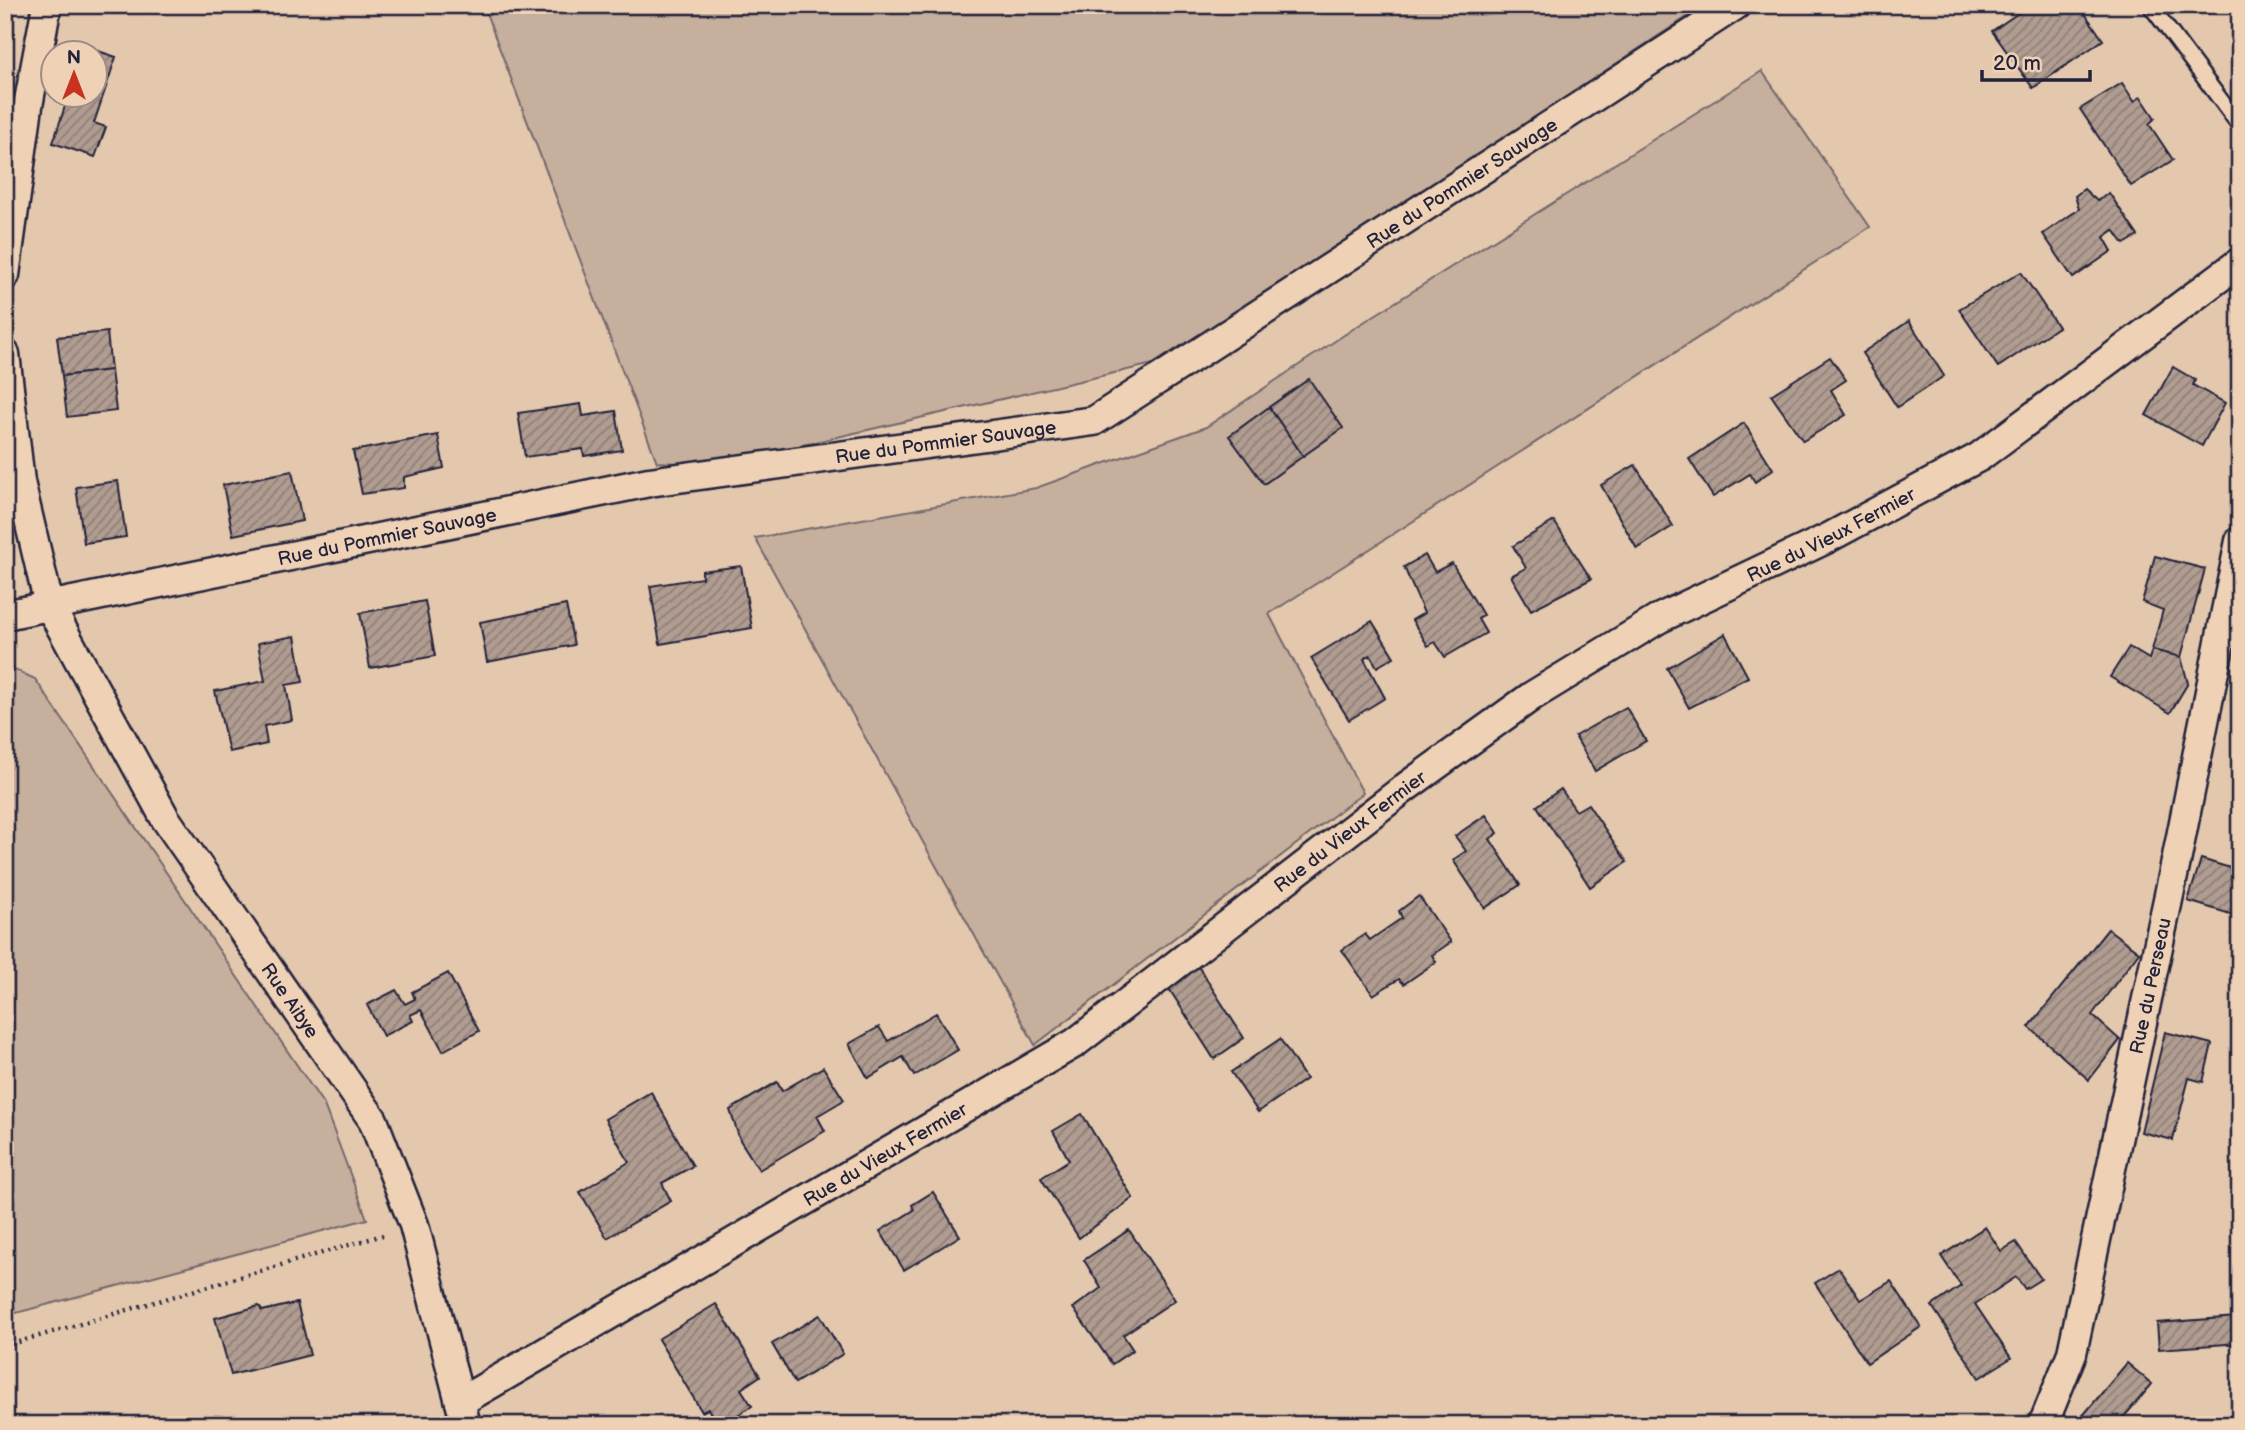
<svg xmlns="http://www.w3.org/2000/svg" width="2245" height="1430" viewBox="0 0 2245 1430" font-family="'Balsamiq Sans',sans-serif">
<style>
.green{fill:#c6af9d;stroke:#74686c;stroke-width:2}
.building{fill:url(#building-hatch);stroke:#22223b;stroke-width:2}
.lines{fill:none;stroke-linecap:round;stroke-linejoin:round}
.service-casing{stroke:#22223b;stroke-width:19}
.minor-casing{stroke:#22223b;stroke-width:33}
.path{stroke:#22223b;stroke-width:4.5;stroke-dasharray:2 5;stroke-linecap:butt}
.service{stroke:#efd2b6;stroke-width:14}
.minor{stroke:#efd2b6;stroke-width:28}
.labels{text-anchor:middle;stroke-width:5;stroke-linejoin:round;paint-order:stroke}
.street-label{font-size:19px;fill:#22223b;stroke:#efd2b6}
</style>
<defs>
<pattern id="building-hatch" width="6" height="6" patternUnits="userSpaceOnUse" patternTransform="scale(1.75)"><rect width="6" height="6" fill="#b09c90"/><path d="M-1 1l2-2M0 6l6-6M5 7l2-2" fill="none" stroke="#8f7f77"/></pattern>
</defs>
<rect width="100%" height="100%" fill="#e3c8ae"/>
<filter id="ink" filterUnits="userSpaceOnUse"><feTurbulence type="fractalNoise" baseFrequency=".0143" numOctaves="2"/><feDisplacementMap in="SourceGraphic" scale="14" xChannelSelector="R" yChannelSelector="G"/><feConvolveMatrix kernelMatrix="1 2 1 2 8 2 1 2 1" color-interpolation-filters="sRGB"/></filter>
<g filter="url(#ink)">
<g class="green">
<path d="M483 5H1705L1166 361 716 465 657 462Z"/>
<path d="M1762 71 1870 227 1269 614 1363 793 1035 1045 755 538 1036 488 1206 427 1356 327Z"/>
<path d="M5 665 35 679 324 1105 367 1219 5 1316Z"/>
</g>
<g class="building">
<path d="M2030 5H2079L2103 40 2033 88 1992 31Z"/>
<path d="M86 47 116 57 94 123 106 127 95 157 53 143 69 94H94V52H84Z"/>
<path d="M2122 83 2134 101 2141 97 2155 118 2149 124 2173 160 2131 186 2080 109Z"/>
<path d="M2084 189 2097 201 2109 193 2138 236 2124 244 2114 230 2104 237 2112 251 2073 278 2043 234 2079 209 2075 196Z"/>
<path d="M2021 272 2058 327 1998 367 1959 309Z"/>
<path d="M1909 321 1944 376 1897 407 1862 353Z"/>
<path d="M107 332 111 370 62 376 57 337Z"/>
<path d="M1830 357 1846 380 1831 390 1846 415 1803 441 1771 395Z"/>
<path d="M2173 367 2195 380 2193 385 2225 403 2202 446 2146 415Z"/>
<path d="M111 370 116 411 67 417 62 376Z"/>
<path d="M1309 379 1343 428 1303 456 1269 407Z"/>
<path d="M581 404 583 416 616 411 622 450 584 456 583 449 525 457 518 413Z"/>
<path d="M1269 407 1303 456 1264 484 1229 436Z"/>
<path d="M1744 423 1773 469 1755 482 1750 474 1713 497 1689 459Z"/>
<path d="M438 435 444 468 404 477V488L362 494 353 451Z"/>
<path d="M1635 465 1673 526 1637 549 1601 485Z"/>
<path d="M292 471 302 521 233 535 223 485Z"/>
<path d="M118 481 126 537 84 543 76 487Z"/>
<path d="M1554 521 1591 579 1531 610 1511 576 1526 568 1513 546Z"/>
<path d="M1425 555 1435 572 1452 563 1483 615 1478 619 1486 633 1445 657 1435 642 1428 646 1412 620 1424 613 1404 567Z"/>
<path d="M2155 556 2205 569 2181 657 2152 650 2163 610 2142 602Z"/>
<path d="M741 566 752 628 660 644 650 586 702 578V571Z"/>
<path d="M425 601 435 656 370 668 360 613Z"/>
<path d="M566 605 574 645 487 662 480 622Z"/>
<path d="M1372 621 1394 657 1377 667 1370 655 1364 659 1385 698 1349 720 1311 658Z"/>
<path d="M1725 634 1748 677 1689 708 1667 668Z"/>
<path d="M295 636 303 682 286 685 292 720 264 726 267 744 229 752 215 691 265 681 258 643Z"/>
<path d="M2129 647 2149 659 2152 650 2181 657 2188 683 2170 713 2110 677Z"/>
<path d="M1626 707 1646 741 1595 771 1575 736Z"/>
<path d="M1561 789 1576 811 1588 804 1627 862 1590 887 1537 806Z"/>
<path d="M1486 815 1498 833 1490 839 1520 885 1485 908 1453 860 1466 851 1455 836Z"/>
<path d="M2201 859 2240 871V917L2188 901Z"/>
<path d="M1419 896 1451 942 1432 955 1436 962 1404 984 1399 979 1373 995 1342 950 1365 934 1370 940 1402 918 1399 911Z"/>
<path d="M2108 929 2139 952 2092 1015 2120 1040 2089 1080 2029 1027Z"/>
<path d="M1196 963 1244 1038 1214 1059 1166 984Z"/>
<path d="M448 973 479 1031 443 1051 421 1010 410 1015 413 1021 383 1036 367 1005 396 990 405 1004 415 999 412 992Z"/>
<path d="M936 1013 958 1050 914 1076 903 1057 868 1078 849 1044 879 1027 888 1041Z"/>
<path d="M2165 1032 2212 1044 2203 1082 2189 1078 2173 1140 2141 1132Z"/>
<path d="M1280 1039 1306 1079 1258 1112 1231 1072Z"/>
<path d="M823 1067 844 1100 817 1116 825 1131 759 1170 740 1140 730 1110 777 1082 782 1091Z"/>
<path d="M651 1092 693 1166 662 1183 671 1201 607 1238 580 1192 629 1162 605 1119Z"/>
<path d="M1082 1114 1133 1198 1079 1238 1041 1178 1069 1160 1053 1131Z"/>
<path d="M933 1192 960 1236 904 1270 880 1231 914 1210 912 1205Z"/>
<path d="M1985 1227 2001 1251 2016 1242 2041 1279 2025 1289 2016 1277 1975 1304 2011 1358 1979 1378 1932 1306 1961 1286 1941 1256Z"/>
<path d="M1129 1230 1175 1300 1123 1335 1133 1350 1112 1364 1073 1308 1101 1288 1084 1260Z"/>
<path d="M1839 1268 1860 1300 1891 1281 1921 1327 1867 1363 1815 1283Z"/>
<path d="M2236 1299H2240V1343L2159 1349 2157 1323 2237 1317Z"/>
<path d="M297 1303 310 1355 231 1375 215 1318 259 1306 262 1311Z"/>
<path d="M716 1304 760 1376 741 1389 752 1406 722 1425H718L708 1409 702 1412 658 1339Z"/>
<path d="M820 1315 843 1354 795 1383 772 1344Z"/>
<path d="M2127 1363 2152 1384 2117 1425H2075Z"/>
<path d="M1921 1414 1932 1425H1910Z"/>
</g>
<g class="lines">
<defs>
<path id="service" d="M2150 5 2240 126"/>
<g id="minor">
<path d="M5 275 28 106 47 5"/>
<path id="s1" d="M5 354 20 482 49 605 165 818 373 1120 414 1225 466 1425"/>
<path id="s2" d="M5 615 649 482 1094 421 1736 5"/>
<path id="s3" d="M460 1402 1075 1043 1406 787 1532 696 1660 618 1828 538 1979 457 2240 262"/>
<path id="s4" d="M2043 1425 2072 1353 2177 857 2240 541"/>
</g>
</defs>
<use href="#service" class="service-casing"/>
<use href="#minor" class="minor-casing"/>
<path class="path" d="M5 1346 383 1235"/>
<use href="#service" class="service"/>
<use href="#minor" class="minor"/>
</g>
</g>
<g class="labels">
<g class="street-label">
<text dy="7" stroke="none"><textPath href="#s2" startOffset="1545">Rue du Pommier Sauvage</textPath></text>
<text dy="7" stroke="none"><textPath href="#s2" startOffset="957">Rue du Pommier Sauvage</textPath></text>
<text dy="7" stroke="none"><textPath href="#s3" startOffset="1626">Rue du Vieux Fermier</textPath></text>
<text dy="7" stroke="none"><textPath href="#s2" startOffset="390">Rue du Pommier Sauvage</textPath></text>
<text dy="7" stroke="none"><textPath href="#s3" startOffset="1059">Rue du Vieux Fermier</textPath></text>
<text dy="7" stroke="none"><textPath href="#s4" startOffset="453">Rue du Perseau</textPath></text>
<text dy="7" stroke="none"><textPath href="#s1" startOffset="719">Rue Aibye</textPath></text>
<text dy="7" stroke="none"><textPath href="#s3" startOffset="492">Rue du Vieux Fermier</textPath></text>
</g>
</g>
<rect width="2245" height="1430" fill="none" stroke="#efd2b6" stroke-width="28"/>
<rect x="14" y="14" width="2217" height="1402" fill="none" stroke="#22223b" stroke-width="2.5" filter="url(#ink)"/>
<g transform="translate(74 74)"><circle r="33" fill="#efd2b6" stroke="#9d8c85" stroke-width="2"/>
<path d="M0-5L12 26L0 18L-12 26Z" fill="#c8321e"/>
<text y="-10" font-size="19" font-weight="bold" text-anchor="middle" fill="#22223b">N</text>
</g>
<path d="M1982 70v10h108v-10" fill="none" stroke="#22223b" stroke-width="3.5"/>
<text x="1993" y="70" font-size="21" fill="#22223b" stroke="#efd2b6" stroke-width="5" paint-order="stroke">20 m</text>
</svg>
